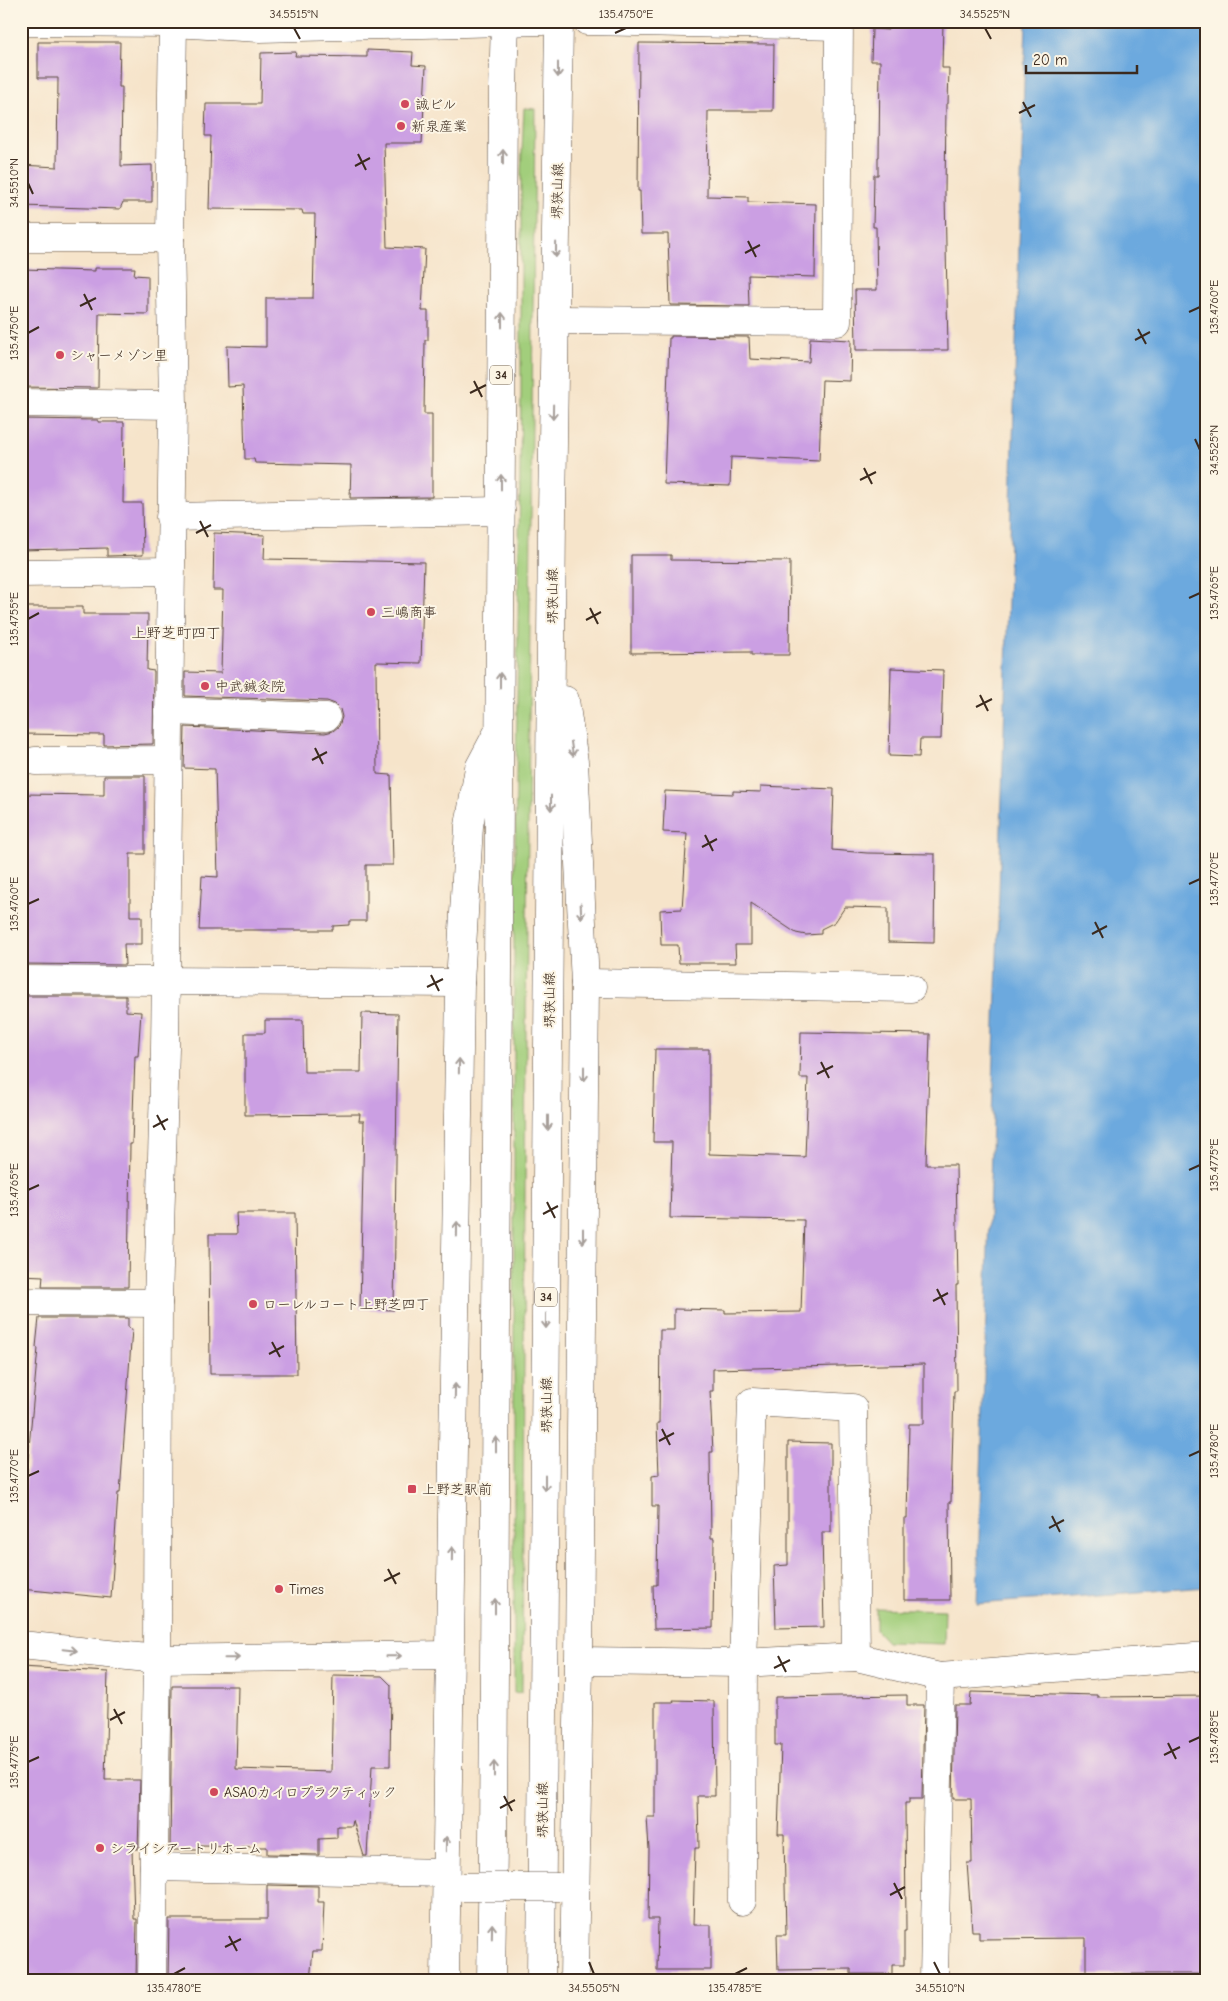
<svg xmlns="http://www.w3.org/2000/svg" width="1228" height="2001" viewBox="0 0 1228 2001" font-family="'Comic Neue','Klee One',sans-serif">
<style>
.green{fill:#a2ce7b;stroke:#6e7c4c}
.water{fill:#6ca9de;stroke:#546a7e}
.building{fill:#cb9fe3}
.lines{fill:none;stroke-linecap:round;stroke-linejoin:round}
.street-casing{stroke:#574638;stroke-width:29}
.primary-casing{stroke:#574638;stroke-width:29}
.street{stroke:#fff;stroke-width:28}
.primary{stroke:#fff;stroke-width:28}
.street-bridge-casing{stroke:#574638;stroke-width:29;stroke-linecap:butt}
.street-bridge{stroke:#fff;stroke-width:28}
.oneway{stroke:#a79f9a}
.ticks{fill:none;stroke:#3b2a1e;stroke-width:2}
.poi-dot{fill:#d1495b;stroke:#fcf5e5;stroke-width:2}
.labels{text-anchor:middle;stroke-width:4;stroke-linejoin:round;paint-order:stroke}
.shield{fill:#fcf5e5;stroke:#75675a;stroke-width:1}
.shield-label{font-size:12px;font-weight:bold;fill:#3b2a1e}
.poi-label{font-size:14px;fill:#3b2a1e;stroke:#fcf5e5;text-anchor:start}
.street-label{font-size:14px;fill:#3b2a1e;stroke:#fcf5e5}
.neighbourhood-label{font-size:15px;fill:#3b2a1e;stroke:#fcf5e5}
.neatline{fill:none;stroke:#3b2a1e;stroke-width:2}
.ticks-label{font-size:12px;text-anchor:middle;fill:#3b2a1e}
</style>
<rect width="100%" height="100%" fill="#fcf5e5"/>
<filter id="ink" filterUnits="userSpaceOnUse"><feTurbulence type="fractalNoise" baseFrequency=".02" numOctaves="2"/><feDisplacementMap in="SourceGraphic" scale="10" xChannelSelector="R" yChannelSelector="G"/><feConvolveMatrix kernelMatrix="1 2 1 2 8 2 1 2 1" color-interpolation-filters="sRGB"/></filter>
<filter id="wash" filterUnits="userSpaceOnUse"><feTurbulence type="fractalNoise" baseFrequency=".0096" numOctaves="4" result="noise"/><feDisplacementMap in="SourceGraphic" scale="20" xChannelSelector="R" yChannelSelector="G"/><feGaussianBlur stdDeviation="1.12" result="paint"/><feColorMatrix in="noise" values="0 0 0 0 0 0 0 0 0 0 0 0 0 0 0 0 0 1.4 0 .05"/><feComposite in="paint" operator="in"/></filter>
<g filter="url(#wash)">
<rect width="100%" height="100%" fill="#f6e4ca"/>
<g class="green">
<path d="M524 108 535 109 526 1031 522 1692 514 1693V936L521 394V173Z"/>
<path d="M876 1608 945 1610 944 1644 887 1642 876 1630Z"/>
</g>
<path class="water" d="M1026 21H1207V1587L977 1604Z"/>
<g id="blocks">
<g class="building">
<path d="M888 21H943L942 68H949L948 104H946L945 193 948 350H856L855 290H877L876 227H873L874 175H878V157H879L880 61H871L872 29 888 30Z"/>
<path d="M38 42H120L119 87H122L121 166 152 165V202H123L120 209 21 206V165L57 167 58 78H38Z"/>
<path d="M639 43 774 44 773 111H708L707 196 748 197V202L816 204 815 277 748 275 749 306 670 305 668 234H641L640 191H638Z"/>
<path d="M367 50 413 52 412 65 426 66 422 143H384L387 247 425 249 422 311H428V340H425L424 414H432V497L350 498 351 465 255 463 254 459H245L243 386 228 387 227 346 266 347V298H313L315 214H303L302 210 209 209 211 136H205L206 104H260L261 53 296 52 295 56 367 57Z"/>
<path d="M95 268H135L134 275 148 276V314L99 313 98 388 21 387V269L95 271Z"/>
<path d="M671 336 749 337 750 359 809 362 810 338 851 340 850 381 822 380 819 461 731 457 730 486 664 484 669 338H671Z"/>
<path d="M21 419 98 420V422H124L123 503H142L143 555 107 556V548L21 550Z"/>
<path d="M214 533 265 535 264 559 424 562 421 663 376 662 377 774 391 775 393 865H366V921H349V925L333 926V930H199L202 876 218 877 215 769 184 768 185 727 325 733 333 731 339 726 342 717 340 709 335 704 327 701 185 696V672L221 673 223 590H213Z"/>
<path d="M631 555H671V560L790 561 789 655H751V652L631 653Z"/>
<path d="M21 607H83V614H148L147 670 154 671 153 744 104 745V735L21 734Z"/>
<path d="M891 668 943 670 941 739H920L919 757 889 756Z"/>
<path d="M104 776H145V854H130V916H142V944H124L125 965 23 964V957H21V794L104 795Z"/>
<path d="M761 786 834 789 832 850 867 853 935 854 934 943 888 942V908L845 907 835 922 821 929V934L806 935 796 933 751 903V945H735L736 963H679L678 945H661L660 910 682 909 687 833 663 832 665 791 733 794V791L761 792Z"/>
<path d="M23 996H126V1011L141 1012 138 1056H135L132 1144H130L128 1287H42L43 1276 21 1275V1115H24Z"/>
<path d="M362 1013 398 1014 394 1310 360 1309 364 1121H359L360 1114 245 1115V1033H265V1020H303L304 1072H361Z"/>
<path d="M801 1032 930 1034 926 1165H956L958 1285H956L957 1391H954L951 1502H949L950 1600H904V1518H907L909 1424H924V1364L713 1369V1391H710L713 1452H710L711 1538H714L713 1628 654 1629 653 1585H657L658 1506H652V1476L659 1475 657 1423H659L660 1330H674V1309L725 1310V1313L801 1312 804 1220 670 1218 672 1142H653L655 1049H709V1154L805 1157 808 1078H800Z"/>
<path d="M236 1213H295L297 1374H210L209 1234H237Z"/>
<path d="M39 1318H128V1328L132 1329 120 1493H118L111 1598 21 1589V1502H24L38 1348 36 1347Z"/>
<path d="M788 1442 831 1443V1532H822L824 1627 776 1628 774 1566 788 1565Z"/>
<path d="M21 1667 108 1672 105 1780H140L138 1849H132L134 1919H137L136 1980H21Z"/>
<path d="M333 1675 382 1676 391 1685 390 1766H372L367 1856H364L353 1820 352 1826H337V1838L319 1839V1855L267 1854V1847H260L201 1846V1850H170L172 1686H238L236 1769 331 1772Z"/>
<path d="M971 1692 1097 1695V1697L1207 1696V1974H1086V1938L979 1939V1931H972L967 1863H972L971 1799H953L955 1705H970Z"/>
<path d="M907 1695V1705H924L922 1799H909V1803H905L906 1931H904V1965H892V1974H851V1969L778 1970 777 1935H786L784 1834H778L781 1745H775V1697Z"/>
<path d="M673 1700 714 1701 715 1796H698L699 1848H695L693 1925H711V1970H657L658 1919H648L649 1849 647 1817H655V1702H674Z"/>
<path d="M267 1885 318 1886V1902H324L322 1951H313L310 1980H168L169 1919H267Z"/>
</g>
</g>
</g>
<g filter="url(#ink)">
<use href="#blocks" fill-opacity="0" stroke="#574638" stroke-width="1"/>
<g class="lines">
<defs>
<g id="street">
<path d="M587 21 839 26"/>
<path d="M21 22 173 23 260 28 542 21"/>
<path d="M21 238H170"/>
<path d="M555 320 837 322 839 21"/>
<path d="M21 403 173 405"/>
<path d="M170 517 501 511"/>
<path d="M21 573 170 571"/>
<path d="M169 711 326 717"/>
<path d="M35 761 168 760"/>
<path d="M21 980 460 983"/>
<path d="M585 983 911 988"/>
<path d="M21 1302 158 1303"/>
<path d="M21 1645 157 1659 449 1655"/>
<path d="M579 1661 743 1663 856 1657 940 1677 1207 1656"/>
<path d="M154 1867 446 1873"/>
<path d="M742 1901 743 1663 752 1402 853 1408 856 1657"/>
<path d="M152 1980 157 1659 158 1303 165 1048 173 405 170 238 173 21"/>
<path d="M934 1980 940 1677"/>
</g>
<g id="primary">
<path d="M565 700 574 762 585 983 579 1661 574 1980"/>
<path d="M445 1980 460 983 469 826 479 768 498 732"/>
<path d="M491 1980 493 1846 503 89 505 21"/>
<path d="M541 1980 552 514 559 21"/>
</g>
</defs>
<use href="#street" class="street-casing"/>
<use href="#primary" class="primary-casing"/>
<use href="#street" class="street"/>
<use href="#primary" class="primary"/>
<defs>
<path id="street-bridge" d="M463 1887H559"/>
</defs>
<use href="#street-bridge" class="street-bridge-casing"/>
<use href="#street-bridge" class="street-bridge"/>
</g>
<defs><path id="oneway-shaft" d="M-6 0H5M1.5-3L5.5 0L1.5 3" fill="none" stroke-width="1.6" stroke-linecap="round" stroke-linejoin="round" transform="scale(1.25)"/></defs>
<g class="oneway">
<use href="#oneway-shaft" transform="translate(558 70) rotate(90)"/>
<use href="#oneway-shaft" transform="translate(503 157) rotate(-90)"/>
<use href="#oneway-shaft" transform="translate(556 250) rotate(91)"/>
<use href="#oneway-shaft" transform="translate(502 320) rotate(-90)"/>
<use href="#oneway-shaft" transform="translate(553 412) rotate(91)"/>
<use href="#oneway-shaft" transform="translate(501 482) rotate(-90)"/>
<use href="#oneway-shaft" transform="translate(500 680) rotate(-90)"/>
<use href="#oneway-shaft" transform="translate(572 749) rotate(82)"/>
<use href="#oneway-shaft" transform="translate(551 803) rotate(90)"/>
<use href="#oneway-shaft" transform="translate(581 911) rotate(87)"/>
<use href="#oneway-shaft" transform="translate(459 1066) rotate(-89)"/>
<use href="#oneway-shaft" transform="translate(584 1074) rotate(90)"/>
<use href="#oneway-shaft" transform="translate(548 1123) rotate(90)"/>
<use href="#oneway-shaft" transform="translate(457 1229) rotate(-89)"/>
<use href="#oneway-shaft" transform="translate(583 1236) rotate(90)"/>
<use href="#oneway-shaft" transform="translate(546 1321) rotate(90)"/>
<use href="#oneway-shaft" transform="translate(455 1391) rotate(-89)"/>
<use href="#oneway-shaft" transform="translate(496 1444) rotate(-90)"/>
<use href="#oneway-shaft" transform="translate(545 1483) rotate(90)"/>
<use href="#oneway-shaft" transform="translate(452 1554) rotate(-89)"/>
<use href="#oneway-shaft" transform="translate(495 1606) rotate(-90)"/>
<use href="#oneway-shaft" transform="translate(70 1650) rotate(6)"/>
<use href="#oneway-shaft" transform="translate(394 1656) rotate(-1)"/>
<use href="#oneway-shaft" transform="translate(232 1658) rotate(-1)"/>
<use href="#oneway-shaft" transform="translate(494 1769) rotate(-90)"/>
<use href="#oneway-shaft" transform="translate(446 1844) rotate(-89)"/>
<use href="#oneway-shaft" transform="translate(492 1931) rotate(-89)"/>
</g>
</g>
<path class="ticks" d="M294 28 300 39M985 28 991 39M615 33 626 28M1023 102 1031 117M1019 113 1035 105M358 154 366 170M355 166 370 158M28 183 33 194M748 241 756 257M745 253 760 245M84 294 92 310M80 306 96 298M1189 312 1200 307M1138 329 1146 344M28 333 39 327M1135 340 1150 332M474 381 482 397M470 393 486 385M1195 439 1200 450M864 468 872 484M860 480 876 472M200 521 208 537M196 533 211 525M1189 598 1200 593M590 608 598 624M28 619 39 613M586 620 601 612M980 695 988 711M976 707 992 699M315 748 323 764M312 760 327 752M705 835 713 851M702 847 717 839M1189 884 1200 879M28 904 39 899M1095 922 1103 938M1092 934 1107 926M431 975 439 991M427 987 443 979M821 1062 829 1078M817 1074 833 1066M157 1115 165 1130M153 1127 168 1119M1189 1170 1200 1165M28 1190 39 1185M547 1202 555 1218M543 1214 558 1206M937 1289 945 1305M933 1301 948 1293M272 1342 280 1357M269 1354 284 1346M662 1429 670 1445M659 1441 674 1433M1189 1456 1200 1451M28 1476 39 1471M1052 1516 1060 1532M1049 1528 1064 1520M388 1569 396 1584M384 1581 400 1573M778 1656 786 1672M774 1668 790 1660M114 1709 122 1724M110 1720 125 1712M1189 1742 1200 1737M1168 1743 1176 1759M1164 1755 1180 1747M28 1762 39 1757M504 1796 512 1811M500 1808 515 1800M894 1883 902 1899M890 1895 905 1887M229 1936 237 1951M225 1947 241 1939M589 1962 594 1974M934 1962 940 1974M174 1974 185 1968M735 1974 747 1968"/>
<g class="poi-dot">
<circle cx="405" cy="104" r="5"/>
<circle cx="401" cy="126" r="5"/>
<circle cx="60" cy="355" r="5"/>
<circle cx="371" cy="612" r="5"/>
<circle cx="205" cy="686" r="5"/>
<circle cx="253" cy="1304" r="5"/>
<rect x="407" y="1484" width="10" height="10" rx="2.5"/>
<circle cx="279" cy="1589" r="5"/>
<circle cx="214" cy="1792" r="5"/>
<circle cx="100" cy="1848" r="5"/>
</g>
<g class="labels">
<g class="shield">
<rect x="490" y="365.5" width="22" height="19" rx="4"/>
<rect x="535" y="1287.5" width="22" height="19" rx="4"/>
</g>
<g class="shield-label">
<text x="501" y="379">34</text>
<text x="546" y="1301">34</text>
</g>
<g class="poi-label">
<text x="415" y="109">誠ビル</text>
<text x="411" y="131">新泉産業</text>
<text x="70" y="360">シャーメゾン里</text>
<text x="381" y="617">三嶋商事</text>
<text x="215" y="691">中武鍼灸院</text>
<text x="263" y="1309">ローレルコート上野芝四丁</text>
<text x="422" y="1494">上野芝駅前</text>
<text x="289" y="1594">Times</text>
<text x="224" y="1797">ASAOカイロプラクティック</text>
<text x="110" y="1853">シライシアートリホーム</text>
</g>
<g class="street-label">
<text transform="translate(557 191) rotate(-89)" y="5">堺狭山線</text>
<text transform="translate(552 596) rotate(-90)" y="5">堺狭山線</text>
<text transform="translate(549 1000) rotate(-90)" y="5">堺狭山線</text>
<text transform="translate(546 1405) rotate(-90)" y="5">堺狭山線</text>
<text transform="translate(542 1810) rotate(-90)" y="5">堺狭山線</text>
</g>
<g class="neighbourhood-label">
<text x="176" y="638">上野芝町四丁</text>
</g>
</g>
<rect width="1228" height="2001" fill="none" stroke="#fcf5e5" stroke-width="55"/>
<path d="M1026 65v8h111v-8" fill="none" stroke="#3b2a1e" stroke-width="2.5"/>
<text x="1033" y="65" font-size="15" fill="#3b2a1e" stroke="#fcf5e5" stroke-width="4" paint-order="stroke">20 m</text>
<rect x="28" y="28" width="1172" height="1946" class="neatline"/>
<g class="ticks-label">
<text x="294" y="18">34.5515°N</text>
<text x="626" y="18">135.4750°E</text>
<text x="985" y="18">34.5525°N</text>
<text transform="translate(14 183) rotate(-90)" y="4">34.5510°N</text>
<text transform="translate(1214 307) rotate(-90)" y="4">135.4760°E</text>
<text transform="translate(14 333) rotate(-90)" y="4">135.4750°E</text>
<text transform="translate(1214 450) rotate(-90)" y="4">34.5525°N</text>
<text transform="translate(1214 593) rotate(-90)" y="4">135.4765°E</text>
<text transform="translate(14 619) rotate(-90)" y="4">135.4755°E</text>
<text transform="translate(1214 879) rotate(-90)" y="4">135.4770°E</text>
<text transform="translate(14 904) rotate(-90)" y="4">135.4760°E</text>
<text transform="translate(1214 1165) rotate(-90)" y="4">135.4775°E</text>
<text transform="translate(14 1190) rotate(-90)" y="4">135.4765°E</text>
<text transform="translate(1214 1451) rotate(-90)" y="4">135.4780°E</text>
<text transform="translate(14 1476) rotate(-90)" y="4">135.4770°E</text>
<text transform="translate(1214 1737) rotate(-90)" y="4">135.4785°E</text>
<text transform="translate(14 1762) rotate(-90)" y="4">135.4775°E</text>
<text x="174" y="1992">135.4780°E</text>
<text x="594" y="1992">34.5505°N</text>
<text x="735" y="1992">135.4785°E</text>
<text x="940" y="1992">34.5510°N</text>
</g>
</svg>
